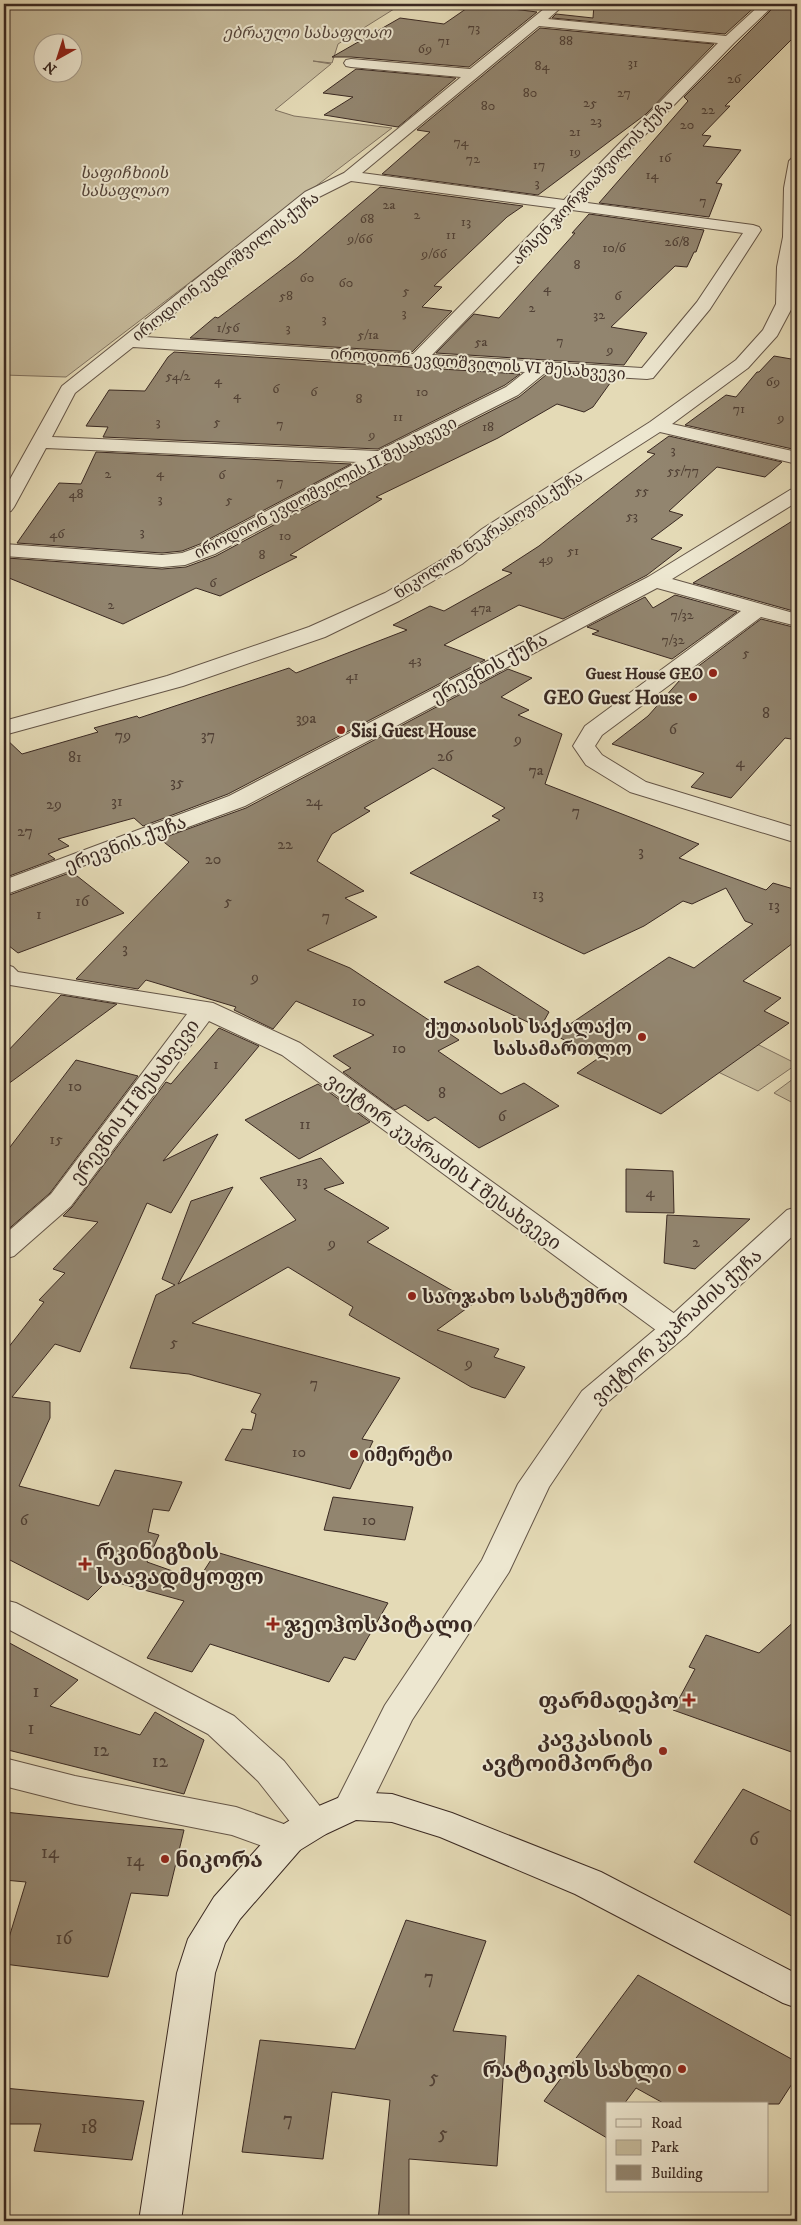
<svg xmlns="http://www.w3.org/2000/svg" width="801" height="2225" viewBox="0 0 801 2225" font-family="'IM FELL DW Pica','Noto Serif Georgian',serif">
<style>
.green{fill:#c7bc9d;stroke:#807260;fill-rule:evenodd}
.building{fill:#92856f;stroke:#3a2922}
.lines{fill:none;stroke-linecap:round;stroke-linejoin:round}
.minor-casing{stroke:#645547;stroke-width:2}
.tertiary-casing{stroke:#645547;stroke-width:2}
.secondary-casing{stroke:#3a2922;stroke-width:2}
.minor{fill:#ede7d0;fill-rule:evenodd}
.tertiary{fill:#ede7d0;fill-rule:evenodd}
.secondary{fill:#ede7d0;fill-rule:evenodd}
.poi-dot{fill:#8f2418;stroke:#ede7d0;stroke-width:2}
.labels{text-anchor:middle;stroke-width:4;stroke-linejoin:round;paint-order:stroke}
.far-number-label{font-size:14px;fill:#504035}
.far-park-label{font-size:16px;font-style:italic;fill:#56463b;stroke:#ede7d0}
.far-street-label{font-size:16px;fill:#3a2922;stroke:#ede7d0}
.far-poi-label{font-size:16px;font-weight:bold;fill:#3a2922;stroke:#ede7d0;text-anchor:end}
.number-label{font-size:16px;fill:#504035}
.street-label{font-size:19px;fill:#3a2922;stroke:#ede7d0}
.poi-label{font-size:19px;font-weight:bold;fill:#3a2922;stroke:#ede7d0;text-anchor:start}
.near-number-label{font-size:19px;fill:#504035}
.near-poi-label{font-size:22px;font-weight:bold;fill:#3a2922;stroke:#ede7d0;text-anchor:start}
</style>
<rect width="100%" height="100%" fill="#e4dab6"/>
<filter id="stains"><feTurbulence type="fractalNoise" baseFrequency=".004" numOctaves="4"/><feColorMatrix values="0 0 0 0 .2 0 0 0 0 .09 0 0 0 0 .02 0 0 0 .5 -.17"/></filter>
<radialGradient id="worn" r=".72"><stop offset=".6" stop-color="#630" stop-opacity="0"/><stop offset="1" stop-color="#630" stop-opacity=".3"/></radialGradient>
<g class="green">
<path d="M4 4H402L338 44 332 63 313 61 331 64 275 110 294 116 392 128 66 377 4 375ZM42 42H72V72H42Z"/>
<path d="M755 1043 797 1064 758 1091 716 1071Z"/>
<path d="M797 1076V1105L774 1093Z"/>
</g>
<g class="building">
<path d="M473 4 537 12 469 67 351 57H332L400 18 444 24Z"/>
<path d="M594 4H758L725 34 552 18 556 14 593 18Z"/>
<path d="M777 4H797V34L725 106H730L702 135 711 136 703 146 741 150 716 183 722 184 709 217 599 203 688 101 684 97Z"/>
<path d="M540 28 714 44 646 114 538 195 382 174 430 132 417 130Z"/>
<path d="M356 69 456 78 398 127 324 115 353 97 323 93Z"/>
<path d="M380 187 523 206 507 217 434 286 442 287 422 307 452 311 412 352 190 338 215 317 218 318 297 258Z"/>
<path d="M589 214 704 230 696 252H694L687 267 675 266 611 327 647 333 624 365 436 353 474 314 499 318 575 233H572Z"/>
<path d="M174 352 520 374 505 385 378 449 103 437 108 427 86 426 109 390 145 391 168 357Z"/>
<path d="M774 356 797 360V450L685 425 726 395 736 397 757 372H759Z"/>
<path d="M546 375 613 379 593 407 584 412 557 404 498 438 376 497 382 499 290 555 297 557 220 596 196 588 123 624 4 576V562L7 558 162 569 186 567 216 556 389 463 519 397Z"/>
<path d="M669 436 782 462 765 477 717 467 669 511 683 515 651 539 682 548 647 575 563 619 519 605 444 645 485 660 228 794 143 826 134 818 58 839 69 846 48 854 55 859 4 878V737L22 754 98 732 94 728 137 716 139 718 289 668 296 673 407 630 393 625 430 606 444 611 512 573 502 570 539 546 655 454 647 452Z"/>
<path d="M96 452 351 464 200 544 182 551 162 553 17 543 59 483 81 484Z"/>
<path d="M797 518V612L693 583 727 562Z"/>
<path d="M675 595 737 612 672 659 592 634 599 631 587 627 645 597 653 608Z"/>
<path d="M761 619 797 628V740L785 738 731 798 691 787 704 773 612 744 648 716 680 680Z"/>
<path d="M508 669 532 678 501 697 529 710 518 715 562 734 545 784 699 844 679 858 766 890 773 883 797 890V940L743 981 781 998 764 1011 789 1023 661 1114 577 1073 600 1057 554 1035 669 957 694 968 753 924 745 921 726 888 692 904 683 901 644 926 584 954 410 873 500 820 492 816 505 808 433 768 364 808 370 811 332 834 317 861 364 891 345 898 377 917 307 950 350 968 459 1040 438 1051 501 1094 524 1083 559 1106 479 1148 435 1117 428 1121 405 1105 395 1110 343 1072 351 1068 333 1056 374 1035 296 1001 273 1029 234 1010 236 1007 146 980 138 989 76 979 189 862 160 839 246 808Z"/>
<path d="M72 872 124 913 18 953 4 942V897Z"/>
<path d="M478 966 549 1012 540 1028 444 982Z"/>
<path d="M61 995 117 1004 4 1087V1055Z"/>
<path d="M219 1028 259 1046 163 1161 218 1134 171 1213 147 1203 80 1352 55 1344 12 1397 50 1402V1418L19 1486 99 1506 115 1470 182 1482 169 1511 153 1509 148 1532 159 1535 147 1562 198 1580 216 1552 388 1603 355 1660 344 1657 329 1682 210 1644 192 1672 147 1658 184 1601 108 1580 88 1600 4 1557V1353L44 1302 39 1300 65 1273 53 1269 98 1222 63 1216 72 1207 166 1082 171 1084Z"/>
<path d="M76 1060 138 1076 50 1193 4 1233V1155Z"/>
<path d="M318 1084 370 1122 299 1159 245 1120Z"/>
<path d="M321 1158 344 1183 324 1189 389 1228 367 1242 474 1303 437 1330 499 1349 494 1357 525 1367 505 1398 471 1387 349 1315 353 1307 288 1267 192 1323 400 1378 362 1439 373 1441 350 1489 225 1460 242 1429 252 1430 256 1414 251 1412 261 1394 189 1374 130 1368 156 1295 175 1285 162 1279 191 1201 233 1187 178 1284 296 1220 260 1178Z"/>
<path d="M626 1169 673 1171 674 1213 626 1212Z"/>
<path d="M667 1215 750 1219 695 1269 664 1263Z"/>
<path d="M333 1497 413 1507 405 1540 324 1530Z"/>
<path d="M797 1619V1754L673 1710 695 1669 689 1667 706 1635 759 1653Z"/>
<path d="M4 1640 78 1680 50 1706 140 1735 155 1712 204 1740 184 1794 4 1749Z"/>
<path d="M743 1789 797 1814V1919L694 1862Z"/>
<path d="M4 1812 184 1830 168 1896 131 1893 108 1977 4 1964V1954L26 1882 4 1880Z"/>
<path d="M406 1920 486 1941 453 2031 506 2036 497 2166 409 2159V2221H378L390 2100 332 2092 323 2159 242 2152 260 2040 355 2049Z"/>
<path d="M638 1975 797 2062V2076L779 2104H665L636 2088 624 2104H607V2138L544 2101Z"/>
<path d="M4 2088 144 2101 132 2160 34 2151 41 2124H4Z"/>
</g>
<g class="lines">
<defs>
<g id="minor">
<path d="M550 4H565L548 19 726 36 761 4H775L734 43 580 202 753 225 759 227 761 230 710 309 653 378 647 379 545 373 518 395 388 461 215 554 185 565 162 567 4 556V544L162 555 182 553 201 546 358 462 46 448 14 507 11 511 4 513V490L62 386 305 192 344 173 461 77 351 67 346 66 344 63 346 60 351 59 470 69ZM539 26 718 43 564 200 362 173ZM351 181 556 208 413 354 145 337 317 198ZM572 210 743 233 697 302 642 368 432 355ZM133 347 525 372 506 387 378 451 52 437 75 393Z"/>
<path d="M797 156V247L793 267 794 304 777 336 748 368 672 424 797 452V464L660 432 496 537 462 564 399 601 325 637 183 686 4 735V721L167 676 309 627 385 593 448 556 482 529 650 422 736 360 763 330 776 304 777 267 783 237 784 188 789 161 792 158Z"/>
<path d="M797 488V502L672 579 797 614V626L761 617 602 735 595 746 602 755 646 782 797 828V843L630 792 586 765 573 746 585 726 741 611 657 588 245 806 4 895V880L229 796 648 577 790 490Z"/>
<path d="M4 964 13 967 18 972 213 1003 300 1043 686 1322 690 1329 686 1336 675 1339 664 1336 282 1055 209 1021 71 1206 14 1256 4 1259V1235L51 1194 187 1014 4 984Z"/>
<path d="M4 1600 16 1603 234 1716 284 1761 326 1814 331 1824 326 1834 313 1838 303 1835 305 1840 300 1850 287 1855 232 1835 75 1804 4 1786V1758L75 1776 236 1807 295 1828 258 1781 208 1734 4 1627Z"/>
</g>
<path id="tertiary" d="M797 1207V1232L686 1336 604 1405 549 1487 509 1572 412 1720 365 1816 352 1820 339 1816 334 1806 385 1705 482 1560 518 1484 582 1391 664 1322 787 1210Z"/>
<path id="secondary" d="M352 1792 392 1794 452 1813 601 1872 797 1974V2008L783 2003 575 1894 440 1837 392 1822 356 1820 326 1834 300 1850 240 1919 225 1943 215 1973 181 2221H139L177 1973 188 1939 214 1897 274 1830 300 1814Z"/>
</defs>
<use href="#minor" class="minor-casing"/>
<use href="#tertiary" class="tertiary-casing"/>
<use href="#secondary" class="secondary-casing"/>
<use href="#minor" class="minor"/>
<use href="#tertiary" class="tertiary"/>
<use href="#secondary" class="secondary"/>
</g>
<g class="poi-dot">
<circle cx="713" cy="673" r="5"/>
<circle cx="693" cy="697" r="5"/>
<circle cx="341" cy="730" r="5"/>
<circle cx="642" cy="1037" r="5"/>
<circle cx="412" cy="1296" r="5"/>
<circle cx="354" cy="1454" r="5"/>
<path d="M82.5 1556.5h5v5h5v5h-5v5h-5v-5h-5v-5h5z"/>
<path d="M270.5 1616.5h5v5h5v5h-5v5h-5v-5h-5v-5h5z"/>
<path d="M686.5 1692.5h5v5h5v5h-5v5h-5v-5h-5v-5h5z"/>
<circle cx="663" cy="1751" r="5"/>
<circle cx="165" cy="1859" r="5"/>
<circle cx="682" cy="2069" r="5"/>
</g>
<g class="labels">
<g class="far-number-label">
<text x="474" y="32">73</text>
<text x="444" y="45">71</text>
<text x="566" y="45">88</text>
<text x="425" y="53">69</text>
<text x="633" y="67">31</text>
<text x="542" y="70">84</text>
<text x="734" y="83">26</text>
<text x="530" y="97">80</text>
<text x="624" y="97">27</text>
<text x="590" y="107">25</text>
<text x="488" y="110">80</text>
<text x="708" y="114">22</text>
<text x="596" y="125">23</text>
<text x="687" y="129">20</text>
<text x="575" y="136">21</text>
<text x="461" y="146">74</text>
<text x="575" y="156">19</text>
<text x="665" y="162">16</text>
<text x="473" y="163">72</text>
<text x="539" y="169">17</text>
<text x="652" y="179">14</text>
<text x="537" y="187">3</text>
<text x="703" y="205">7</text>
<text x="389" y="209">2a</text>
<text x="417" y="219">2</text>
<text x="367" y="223">68</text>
<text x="466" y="226">13</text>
<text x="451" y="239">11</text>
<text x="360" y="243">9/66</text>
<text x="677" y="246">26/8</text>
<text x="614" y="252">10/6</text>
<text x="434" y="258">9/66</text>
<text x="577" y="269">8</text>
<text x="307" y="282">60</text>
<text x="346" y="287">60</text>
<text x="547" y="292">4</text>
<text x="406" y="295">5</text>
<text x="286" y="300">58</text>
<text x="618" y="300">6</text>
<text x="532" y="312">2</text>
<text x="404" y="317">3</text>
<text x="599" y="319">32</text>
<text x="324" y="323">3</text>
<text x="228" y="332">1/56</text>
<text x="288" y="332">3</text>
<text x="368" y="339">5/1a</text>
<text x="560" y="345">7</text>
<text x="481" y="346">5a</text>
<text x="610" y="354">9</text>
<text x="178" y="380">54/2</text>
<text x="218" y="384">4</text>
<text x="773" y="386">69</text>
<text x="276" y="393">6</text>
<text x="314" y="396">6</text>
<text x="422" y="396">10</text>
<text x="237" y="399">4</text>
<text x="359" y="403">8</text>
<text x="739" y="413">71</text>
<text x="398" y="421">11</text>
<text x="781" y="422">9</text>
<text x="158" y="426">3</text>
<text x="217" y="426">5</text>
<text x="280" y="428">7</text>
<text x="488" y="431">18</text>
<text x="372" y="439">9</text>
<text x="673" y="454">3</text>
<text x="683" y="475">55/77</text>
<text x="160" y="477">4</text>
<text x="108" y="478">2</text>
<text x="222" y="479">6</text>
<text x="280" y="486">7</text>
<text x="642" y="495">55</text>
<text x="76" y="498">48</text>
<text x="160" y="503">3</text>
<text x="229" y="504">5</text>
<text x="632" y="520">53</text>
<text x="142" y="536">3</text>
<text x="57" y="538">46</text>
<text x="285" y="540">10</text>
<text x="573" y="555">51</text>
<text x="262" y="559">8</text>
<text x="546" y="563">49</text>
<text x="213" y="587">6</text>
<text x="111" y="609">2</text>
<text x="481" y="612">47a</text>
<text x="682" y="619">7/32</text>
<text x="673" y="644">7/32</text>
<text x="746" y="657">5</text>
<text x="415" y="664">43</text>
<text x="352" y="680">41</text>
</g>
<g class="far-park-label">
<text x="307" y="38">ებრაული სასაფლაო</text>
<text x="124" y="178">საფიჩხიის<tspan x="124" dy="18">სასაფლაო</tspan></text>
</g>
<g class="far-street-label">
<text transform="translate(592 181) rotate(-46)" y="6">არსენ ჯორჯიაშვილის ქუჩა</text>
<text transform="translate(225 266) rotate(-38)" y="6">იროდიონ ევდოშვილის ქუჩა</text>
<text transform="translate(478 363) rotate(4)" y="6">იროდიონ ევდოშვილის VI შესახვევი</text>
<text transform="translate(325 487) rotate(-27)" y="6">იროდიონ ევდოშვილის II შესახვევი</text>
<text transform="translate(488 534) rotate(-33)" y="6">ნიკოლოზ ნეკრასოვის ქუჩა</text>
</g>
<g class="far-poi-label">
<text x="703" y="679">Guest House GEO</text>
</g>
<g class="number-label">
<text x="766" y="718">8</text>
<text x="306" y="723">39a</text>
<text x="673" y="734">6</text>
<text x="123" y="740">79</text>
<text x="208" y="740">37</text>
<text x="518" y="744">9</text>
<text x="445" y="761">26</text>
<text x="75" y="762">81</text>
<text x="740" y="767">4</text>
<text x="536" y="775">7a</text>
<text x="177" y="787">35</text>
<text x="117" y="806">31</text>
<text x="314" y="806">24</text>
<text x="54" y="809">29</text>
<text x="576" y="816">7</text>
<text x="25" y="836">27</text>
<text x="285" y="849">22</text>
<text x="641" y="856">3</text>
<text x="213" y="864">20</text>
<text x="538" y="899">13</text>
<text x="82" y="906">16</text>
<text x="228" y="906">5</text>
<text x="774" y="910">13</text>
<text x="39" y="919">1</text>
<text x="326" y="921">7</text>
<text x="125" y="953">3</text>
<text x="255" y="982">9</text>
<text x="359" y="1006">10</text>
<text x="399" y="1053">10</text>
<text x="216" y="1069">1</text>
<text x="75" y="1091">10</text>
<text x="442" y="1098">8</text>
<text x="502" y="1121">6</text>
<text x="305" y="1129">11</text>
<text x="56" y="1144">15</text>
<text x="302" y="1186">13</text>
<text x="650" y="1197">4</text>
<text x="696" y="1247">2</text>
<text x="332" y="1248">9</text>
<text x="174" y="1347">5</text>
<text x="469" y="1368">9</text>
<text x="314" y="1388">7</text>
<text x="299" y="1457">10</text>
<text x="24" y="1525">6</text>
<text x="369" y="1525">10</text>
</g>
<g class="street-label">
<text transform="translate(489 667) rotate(-28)" y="7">ერევნის ქუჩა</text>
<text transform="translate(125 843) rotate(-21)" y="7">ერევნის ქუჩა</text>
<text transform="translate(134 1101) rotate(-53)" y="7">ერევნის II შესახვევი</text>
<text transform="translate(444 1161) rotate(36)" y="7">ვიქტორ კუპრაძის I შესახვევი</text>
<text transform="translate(676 1326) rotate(-42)" y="7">ვიქტორ კუპრაძის ქუჩა</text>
</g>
<g class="poi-label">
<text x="683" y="704" text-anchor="end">GEO Guest House</text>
<text x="351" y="737">Sisi Guest House</text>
<text x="632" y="1033" text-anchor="end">ქუთაისის საქალაქო<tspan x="632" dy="22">სასამართლო</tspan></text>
<text x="422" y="1303">საოჯახო სასტუმრო</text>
<text x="364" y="1461">იმერეტი</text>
</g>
<g class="near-number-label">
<text x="36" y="1697">1</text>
<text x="31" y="1734">1</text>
<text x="101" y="1756">12</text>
<text x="160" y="1767">12</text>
<text x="754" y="1845">6</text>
<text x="50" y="1858">14</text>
<text x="135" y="1866">14</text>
<text x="64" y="1944">16</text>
<text x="429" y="1983">7</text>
<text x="434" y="2083">5</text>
<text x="288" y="2125">7</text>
<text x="89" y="2133">18</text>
<text x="443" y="2139">5</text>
</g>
<g class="near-poi-label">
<text x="96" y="1559">რკინიგზის<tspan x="96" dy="25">საავადმყოფო</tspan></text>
<text x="284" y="1632">ჯეოჰოსპიტალი</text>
<text x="679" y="1708" text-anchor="end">ფარმადეპო</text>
<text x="653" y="1746" text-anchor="end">კავკასიის<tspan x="653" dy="25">ავტოიმპორტი</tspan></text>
<text x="175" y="1867">ნიკორა</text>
<text x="672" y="2077" text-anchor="end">რატიკოს სახლი</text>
</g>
</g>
<rect width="801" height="2225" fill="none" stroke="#e4dab6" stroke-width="20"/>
<rect x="5" y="5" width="791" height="2215" fill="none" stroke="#3a2922" stroke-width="2.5"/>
<rect x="10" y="10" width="781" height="2205" fill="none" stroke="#3a2922"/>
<rect x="606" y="2102" width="162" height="90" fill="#ede7d0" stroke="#a59b8a"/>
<rect x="616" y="2119" width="25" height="8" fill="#ede7d0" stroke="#a59b8a"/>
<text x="651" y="2128" font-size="15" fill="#3a2922">Road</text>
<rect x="616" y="2140" width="25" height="15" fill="#c7bc9d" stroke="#a59b8a"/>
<text x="651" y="2152" font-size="15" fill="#3a2922">Park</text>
<rect x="616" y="2165" width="25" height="15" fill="#92856f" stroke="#a59b8a"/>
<text x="651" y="2178" font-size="15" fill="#3a2922">Building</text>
<g transform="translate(58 58) rotate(219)"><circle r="24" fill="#ede7d0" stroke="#a59b8a"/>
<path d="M0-4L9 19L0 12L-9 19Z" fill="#8f2418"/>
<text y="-8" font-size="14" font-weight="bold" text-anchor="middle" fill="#3a2922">N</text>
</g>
<rect width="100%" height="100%" filter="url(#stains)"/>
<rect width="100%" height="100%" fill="url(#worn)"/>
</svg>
